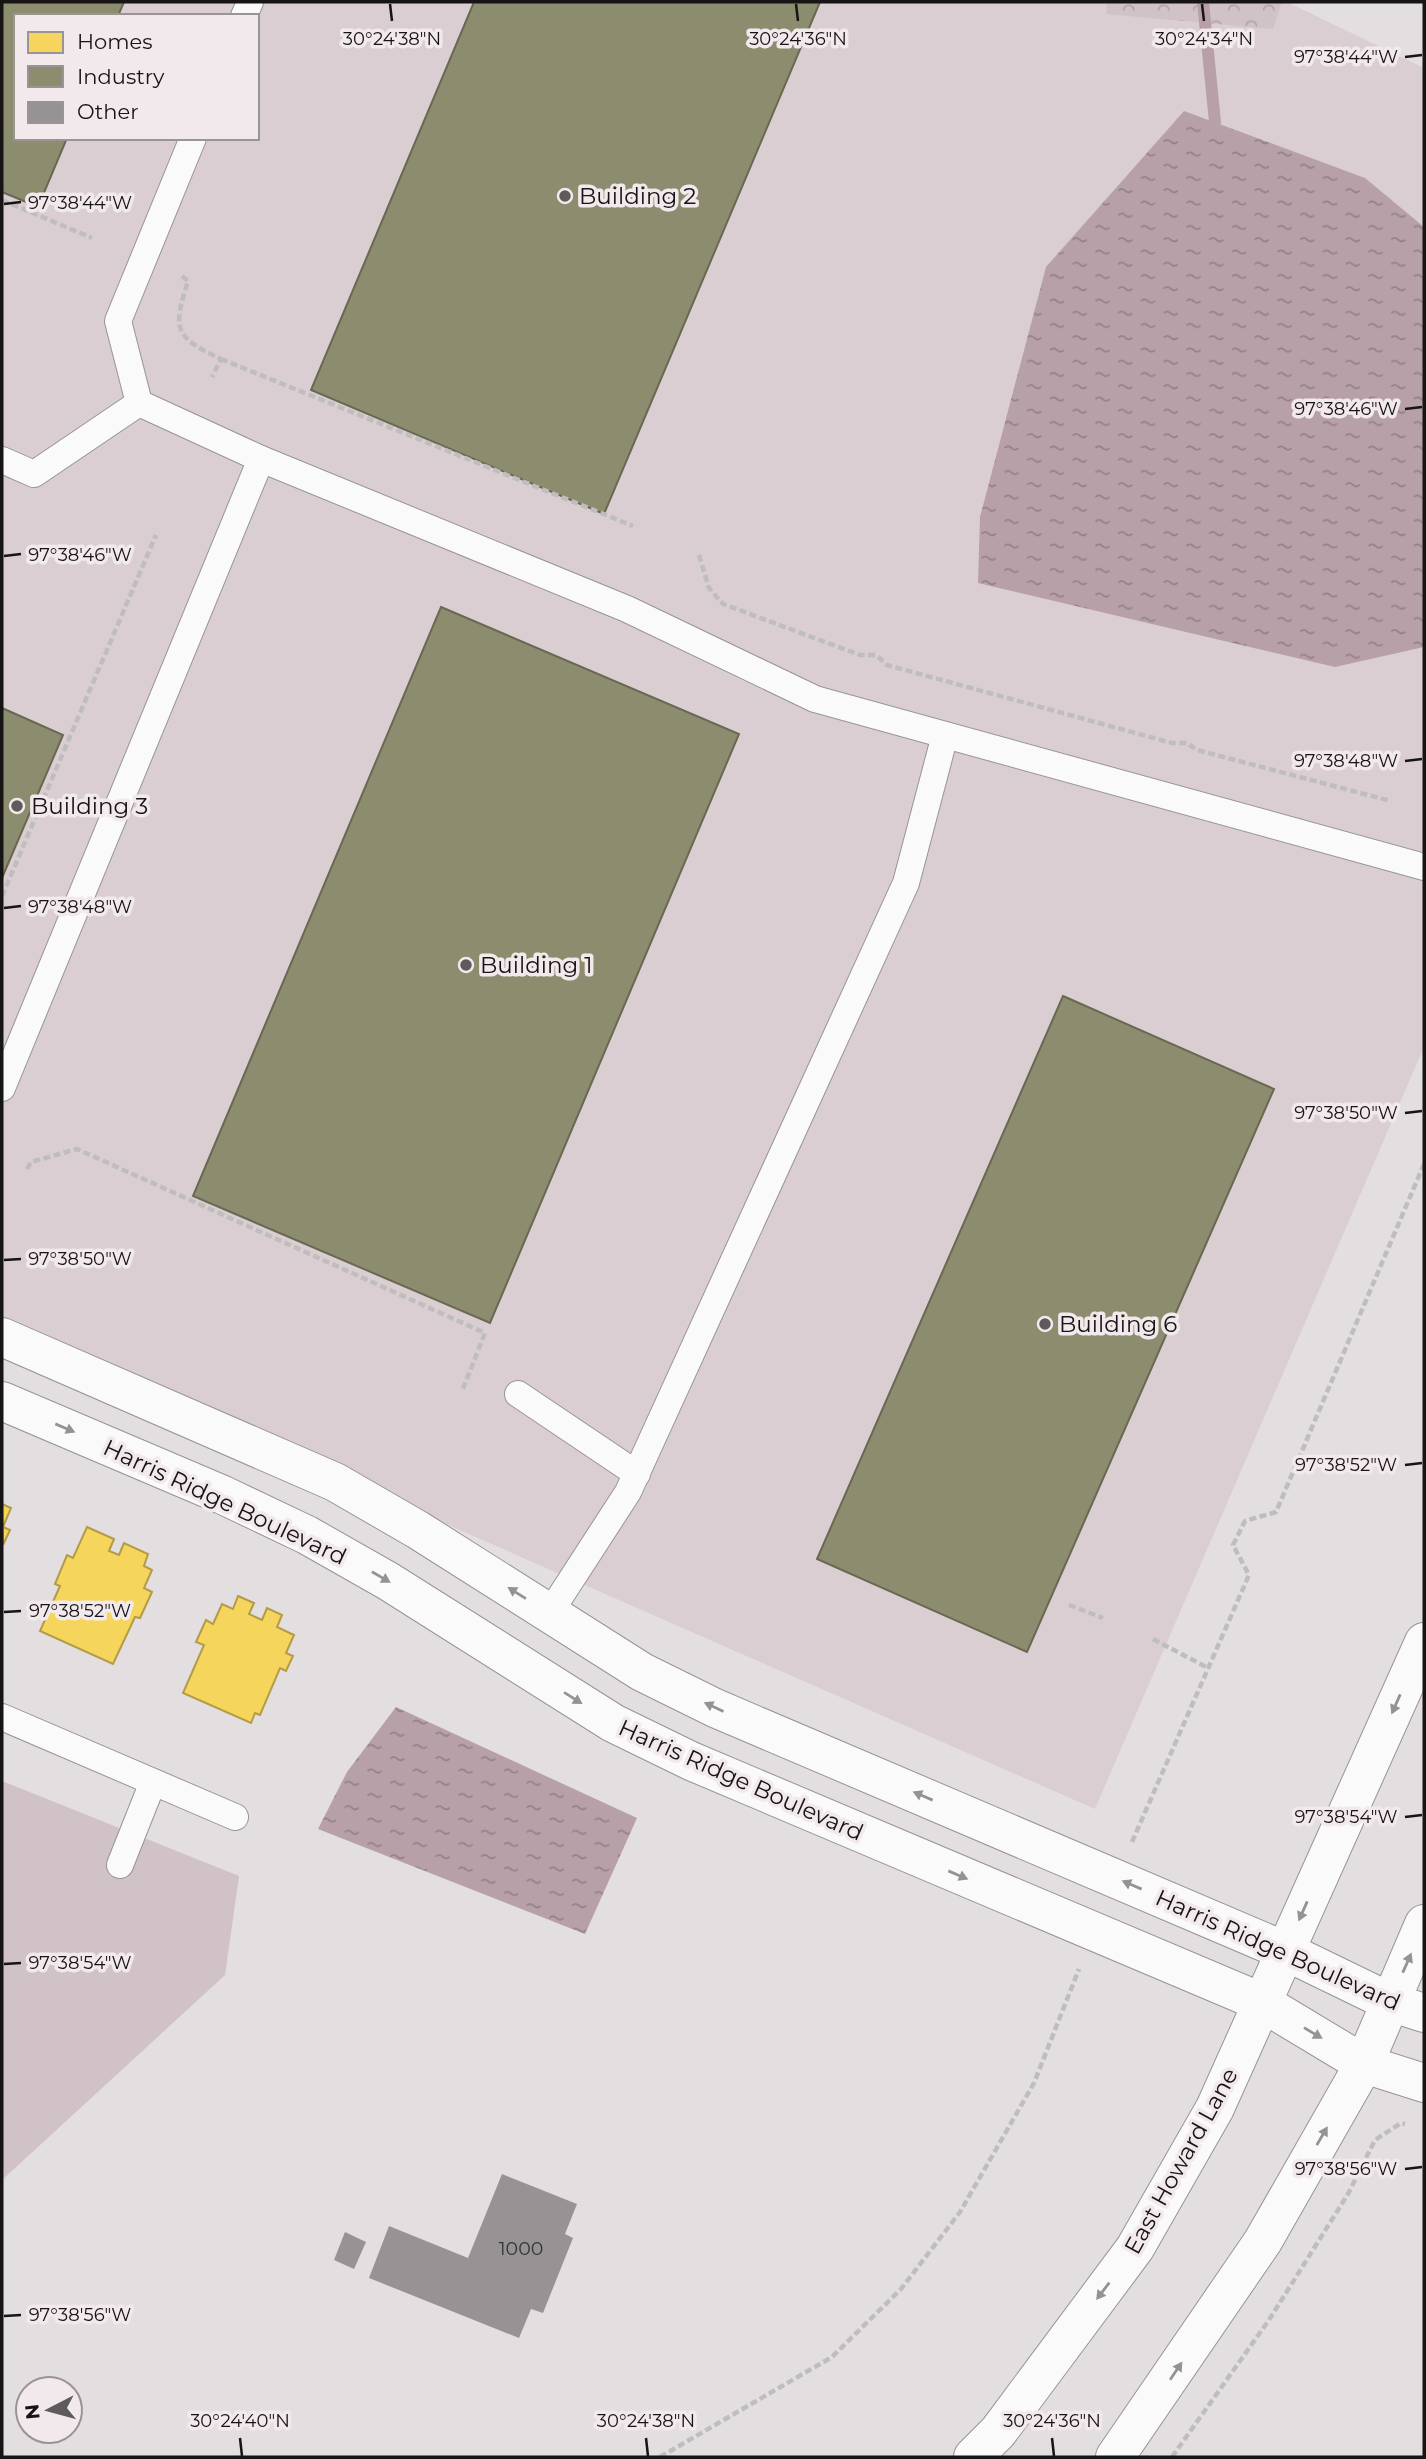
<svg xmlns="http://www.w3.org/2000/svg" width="1426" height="2459" viewBox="0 0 1426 2459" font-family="Montserrat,sans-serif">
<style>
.built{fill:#daced2;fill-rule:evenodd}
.green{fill:#d0c2c7}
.forest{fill:url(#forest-crowns)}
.water{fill:url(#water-ripples)}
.homes{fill:#f6d55c;stroke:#b39b47;stroke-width:2}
.industry{fill:#8c8c6e;stroke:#696853;stroke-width:2}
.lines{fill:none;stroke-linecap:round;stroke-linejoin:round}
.stream{stroke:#b8a0a8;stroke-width:12}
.building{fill:#979395}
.service-casing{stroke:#979495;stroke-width:28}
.tertiary-casing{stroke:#979495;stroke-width:40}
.secondary-casing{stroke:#979495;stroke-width:40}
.path{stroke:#bfbdbd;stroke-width:4.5;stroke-dasharray:7 3.5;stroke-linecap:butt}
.service{stroke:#fbfafa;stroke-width:26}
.tertiary{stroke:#fbfafa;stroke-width:38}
.secondary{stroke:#fbfafa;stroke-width:38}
.oneway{fill:#949293}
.ticks{fill:none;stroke:#171415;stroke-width:2.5}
.poi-dot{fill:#5e5b5c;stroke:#f2e9ec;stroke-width:2.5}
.labels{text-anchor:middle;stroke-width:7;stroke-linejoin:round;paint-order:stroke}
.number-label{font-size:19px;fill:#373435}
.poi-label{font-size:23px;fill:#171415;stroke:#f2e9ec;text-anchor:start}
.street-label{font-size:23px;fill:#171415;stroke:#f2e9ec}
.ticks-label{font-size:18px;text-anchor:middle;fill:#171415;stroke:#f2e9ec;stroke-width:7;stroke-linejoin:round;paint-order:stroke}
</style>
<defs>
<pattern id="forest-crowns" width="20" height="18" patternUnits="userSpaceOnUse" patternTransform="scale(1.75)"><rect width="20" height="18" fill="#d0c2c7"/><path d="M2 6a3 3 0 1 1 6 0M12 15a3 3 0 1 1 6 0" fill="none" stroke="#b2a6aa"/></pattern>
<pattern id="water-ripples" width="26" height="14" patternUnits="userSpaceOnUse" patternTransform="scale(1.75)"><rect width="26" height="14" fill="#b8a0a8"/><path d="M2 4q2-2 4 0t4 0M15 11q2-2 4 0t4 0" fill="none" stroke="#958188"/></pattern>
</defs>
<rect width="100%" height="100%" fill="#e3dee0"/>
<path class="built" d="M2 2H1287L1424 68V1047L1095 1809 2 1329ZM16 16H257V138H16Z"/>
<path class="green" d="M2 1781 239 1876 225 1975 2 2180Z"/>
<path class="forest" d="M1107 2H1282L1273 29 1106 14Z"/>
<g class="water">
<path d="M1184 111 1365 178 1424 227V647L1335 667 978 583 980 517 1046 267Z"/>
<path d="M396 1707 637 1818 585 1934 318 1829 347 1772Z"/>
</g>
<g class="homes">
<path d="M2 1504 11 1508 3 1527 10 1530 3 1545Z"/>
<path d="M87 1527 114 1539 109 1551 119 1555 124 1543 148 1554 144 1566 152 1570 144 1588 152 1592 140 1618 135 1617 113 1664 40 1631 60 1586 55 1584 67 1555 73 1558Z"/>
<path d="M238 1596 254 1603 249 1614 262 1620 267 1608 282 1615 277 1627 294 1635 286 1653 293 1656 286 1671 280 1668 260 1715 255 1713 251 1723 183 1693 204 1645 196 1642 206 1620 213 1624 222 1604 233 1609Z"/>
</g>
<g class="industry">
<path d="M2 2H124L118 16H16V138H67L38 207 2 192Z"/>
<path d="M474 2H820L604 514 311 390Z"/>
<path d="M441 607 739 734 490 1323 193 1196Z"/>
<path d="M2 708 63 735 2 878Z"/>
<path d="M1063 996 1274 1089 1027 1652 817 1559Z"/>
</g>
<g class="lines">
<path class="stream" d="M1203 2 1215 122"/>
</g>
<g class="building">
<path d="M502 2174 577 2204 565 2234 573 2238 543 2313 531 2309 519 2338 369 2278 389 2226 468 2258Z"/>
<path d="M345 2232 366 2242 354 2269 334 2260Z"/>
</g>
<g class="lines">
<defs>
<g id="service">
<path d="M244 16 250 2"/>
<path d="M261 459 627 609 815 699 1424 867"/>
<path d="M2 460 34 474 139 403"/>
<path d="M2 1088 261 459 139 403 118 321 193 138"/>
<path d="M518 1394 637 1474"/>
<path d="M549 1614 628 1492 906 883 945 735"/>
<path d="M2 1717 235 1817"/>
<path d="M120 1865 153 1782"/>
</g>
<g id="tertiary">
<path d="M2 1337 335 1482 418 1530 642 1672 715 1708 1285 1951"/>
<path d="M2 1401 223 1495 307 1535 388 1581 613 1723 691 1761 1261 2002"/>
</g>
<g id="secondary">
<path d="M1285 1951 1390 2002 1424 2013"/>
<path d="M1261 2002 1364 2064 1424 2083"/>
<path d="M973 2457 998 2432 1135 2248 1215 2108 1424 1642"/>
<path d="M1115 2457 1263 2241 1364 2064 1424 1924"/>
</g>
</defs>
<use href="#service" class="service-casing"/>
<use href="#tertiary" class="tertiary-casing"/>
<use href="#secondary" class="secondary-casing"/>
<g class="path">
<path d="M2 200 92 238"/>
<path d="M182 276 188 281C172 331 175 337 221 359L212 377"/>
<path d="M221 359 633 526"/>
<path d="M699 555 709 588 723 604 860 655H876L887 665 1172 743H1187L1197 750 1391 801"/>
<path d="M2 896 156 535"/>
<path d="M27 1169 31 1162 77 1149 485 1333 462 1391"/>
<path d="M1069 1605 1103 1618"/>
<path d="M1153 1639 1208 1668"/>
<path d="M1132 1842 1249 1575 1233 1545 1245 1521 1276 1512 1424 1164"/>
<path d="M660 2457 832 2357 901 2289 960 2212 1034 2083 1079 1969"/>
<path d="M1172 2457 1269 2320 1348 2194 1375 2140 1401 2123 1405 2124"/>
</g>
<use href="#service" class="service"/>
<use href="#tertiary" class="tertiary"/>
<use href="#secondary" class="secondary"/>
</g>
<defs><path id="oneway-solid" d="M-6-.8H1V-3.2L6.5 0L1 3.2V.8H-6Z" transform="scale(1.75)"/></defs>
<g class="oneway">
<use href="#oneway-solid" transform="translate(65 1428) rotate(23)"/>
<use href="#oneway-solid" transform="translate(381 1577) rotate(30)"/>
<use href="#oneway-solid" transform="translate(517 1593) rotate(-148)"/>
<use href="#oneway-solid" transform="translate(573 1698) rotate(32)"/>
<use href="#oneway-solid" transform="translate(1396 1704) rotate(114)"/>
<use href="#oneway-solid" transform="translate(714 1707) rotate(-155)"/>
<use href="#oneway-solid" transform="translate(923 1796) rotate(-157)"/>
<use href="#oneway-solid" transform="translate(958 1875) rotate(23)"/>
<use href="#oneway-solid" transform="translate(1132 1885) rotate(-157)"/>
<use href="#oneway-solid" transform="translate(1303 1911) rotate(114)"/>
<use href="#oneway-solid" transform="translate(1407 1963) rotate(-66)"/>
<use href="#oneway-solid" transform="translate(1313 2033) rotate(31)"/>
<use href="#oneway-solid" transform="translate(1322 2136) rotate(-60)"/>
<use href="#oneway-solid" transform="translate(1103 2291) rotate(127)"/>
<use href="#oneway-solid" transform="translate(1176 2371) rotate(-56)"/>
</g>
<path class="ticks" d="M390 4 392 21M796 4 798 21M1202 4 1204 21M1405 57 1422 55M4 204 21 202M1405 409 1422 407M4 556 21 554M1405 761 1422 759M4 908 21 906M1405 1113 1422 1111M4 1260 21 1259M1405 1465 1422 1463M4 1612 21 1611M1405 1817 1422 1815M4 1964 21 1963M1405 2169 1422 2167M4 2316 21 2315M240 2438 242 2456M646 2438 648 2456M1052 2438 1054 2456"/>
<g class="poi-dot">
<circle cx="565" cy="196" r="7"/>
<circle cx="17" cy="806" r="7"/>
<circle cx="466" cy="965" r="7"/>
<circle cx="1045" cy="1324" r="7"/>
</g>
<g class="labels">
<g class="number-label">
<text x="521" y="2255">1000</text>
</g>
<g class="poi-label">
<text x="579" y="204">Building 2</text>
<text x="31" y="814">Building 3</text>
<text x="480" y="973">Building 1</text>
<text x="1059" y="1332">Building 6</text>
</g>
<g class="street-label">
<text transform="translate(225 1502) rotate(25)" y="8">Harris Ridge Boulevard</text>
<text transform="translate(741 1780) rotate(24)" y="8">Harris Ridge Boulevard</text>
<text transform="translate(1278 1950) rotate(24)" y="8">Harris Ridge Boulevard</text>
<text transform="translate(1181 2161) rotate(-61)" y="8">East Howard Lane</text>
</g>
</g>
<g class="ticks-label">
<text x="392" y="45">30°24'38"N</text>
<text x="798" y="45">30°24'36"N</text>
<text x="1204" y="45">30°24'34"N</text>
<text x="1346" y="63">97°38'44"W</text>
<text x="80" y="209">97°38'44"W</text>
<text x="1346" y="415">97°38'46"W</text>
<text x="80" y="561">97°38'46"W</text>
<text x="1346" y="767">97°38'48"W</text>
<text x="80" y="913">97°38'48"W</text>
<text x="1346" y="1119">97°38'50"W</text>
<text x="80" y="1265">97°38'50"W</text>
<text x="1346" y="1471">97°38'52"W</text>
<text x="80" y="1617">97°38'52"W</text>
<text x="1346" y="1823">97°38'54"W</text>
<text x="80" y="1969">97°38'54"W</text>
<text x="1346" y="2175">97°38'56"W</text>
<text x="80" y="2321">97°38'56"W</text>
<text x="240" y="2427">30°24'40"N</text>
<text x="646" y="2427">30°24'38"N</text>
<text x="1052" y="2427">30°24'36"N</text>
</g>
<rect width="1426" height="2459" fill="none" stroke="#171415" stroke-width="7"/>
<rect x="14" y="14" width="245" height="126" fill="#f2e9ec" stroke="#9a9496" stroke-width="2"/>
<rect x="28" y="32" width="35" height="21" fill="#f6d55c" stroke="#9a9496" stroke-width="2"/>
<text x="77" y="49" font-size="21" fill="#171415">Homes</text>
<rect x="28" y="66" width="35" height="21" fill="#8c8c6e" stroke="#9a9496" stroke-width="2"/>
<text x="77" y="84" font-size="21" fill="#171415">Industry</text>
<rect x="28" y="102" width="35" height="21" fill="#979395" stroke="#9a9496" stroke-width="2"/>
<text x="77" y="119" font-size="21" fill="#171415">Other</text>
<g transform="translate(49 2410) rotate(264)"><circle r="33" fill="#f2e9ec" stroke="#9a9496" stroke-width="2"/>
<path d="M0-5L12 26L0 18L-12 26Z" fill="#5e5b5c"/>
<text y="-10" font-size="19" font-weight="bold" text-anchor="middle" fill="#171415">N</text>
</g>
</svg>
